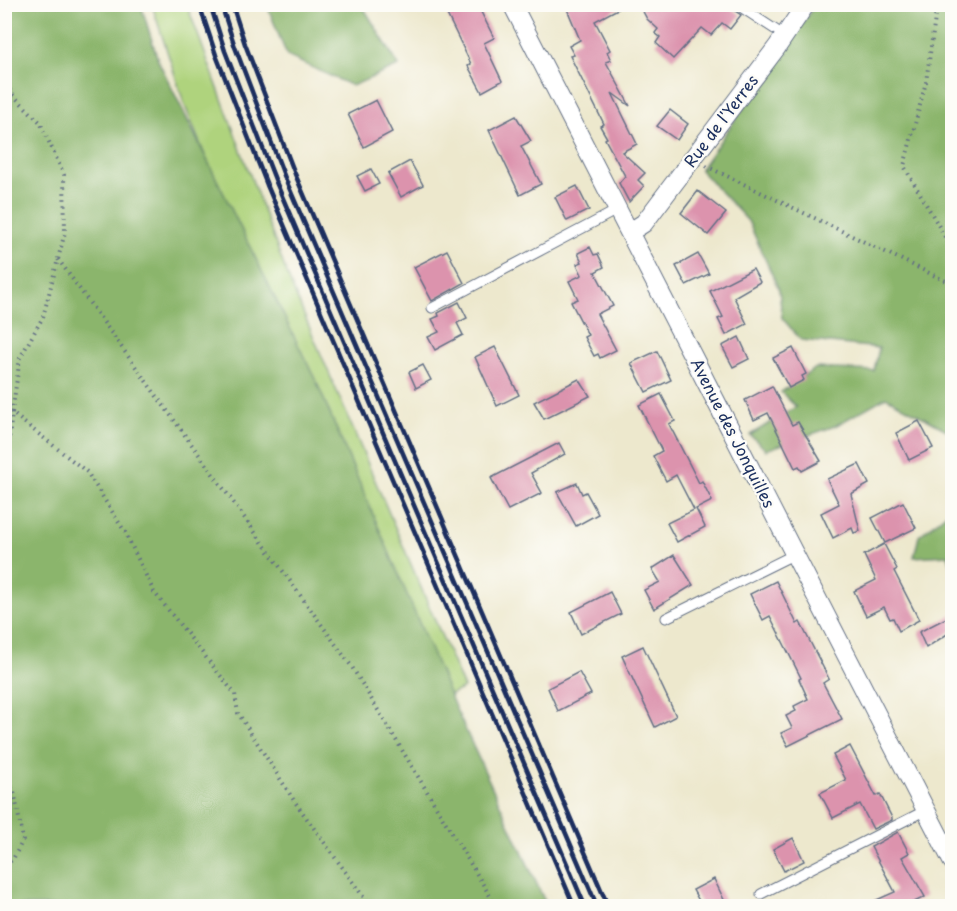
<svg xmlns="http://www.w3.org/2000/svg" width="957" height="911" viewBox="0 0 957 911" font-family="'Playpen Sans',sans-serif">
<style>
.green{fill:#afd37d;stroke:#65816e;stroke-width:1.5}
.forest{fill:#8bb56c;stroke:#537265;stroke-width:1.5}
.building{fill:#dc93ad}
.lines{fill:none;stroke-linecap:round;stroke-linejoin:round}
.service-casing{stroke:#647085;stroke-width:11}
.minor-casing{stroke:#647085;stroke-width:20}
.path{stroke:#647085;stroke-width:4;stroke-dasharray:1.5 4.5;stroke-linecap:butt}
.service{stroke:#fff;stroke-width:9}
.minor{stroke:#fff;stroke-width:18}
.rail{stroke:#1b2f5e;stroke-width:4.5}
.labels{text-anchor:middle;stroke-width:4.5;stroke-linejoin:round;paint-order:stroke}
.street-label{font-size:16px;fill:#1b2f5e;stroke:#fdfcf7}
</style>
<rect width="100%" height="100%" fill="#fdfcf7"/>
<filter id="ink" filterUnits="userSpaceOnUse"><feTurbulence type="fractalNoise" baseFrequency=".0167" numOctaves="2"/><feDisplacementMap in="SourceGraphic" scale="12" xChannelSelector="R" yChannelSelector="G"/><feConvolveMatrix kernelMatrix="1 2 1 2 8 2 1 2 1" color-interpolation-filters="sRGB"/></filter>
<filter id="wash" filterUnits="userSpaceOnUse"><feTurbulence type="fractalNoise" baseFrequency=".008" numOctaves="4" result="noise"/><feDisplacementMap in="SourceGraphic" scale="24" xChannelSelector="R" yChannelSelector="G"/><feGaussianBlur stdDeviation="1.35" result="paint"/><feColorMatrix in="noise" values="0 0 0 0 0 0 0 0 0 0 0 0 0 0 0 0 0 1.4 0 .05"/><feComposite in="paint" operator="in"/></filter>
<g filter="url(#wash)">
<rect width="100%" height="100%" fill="#ede8cd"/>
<path class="green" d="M152 5H187L290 282 464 688 427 706 185 106Z"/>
<g class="forest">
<path d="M5 4 141 5 158 60 317 383 455 707 547 906H5Z"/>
<path d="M267 5H362L399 66 352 86 287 56Z"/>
<path d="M815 5H952V433L886 397 835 426 766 450 750 435 796 407 781 392 816 368 874 371 879 348 801 340 782 318 779 290 748 221 700 170Z"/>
<path d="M952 509V567L948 555 914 557 919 536Z"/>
</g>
<g id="blocks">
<g class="building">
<path d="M442 4H477L494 38 484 43 502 81 482 92 468 66 471 64Z"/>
<path d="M565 4H627L595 21 610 50 607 52 611 60 606 62 630 106 612 93 637 144 622 152 645 173 638 180 644 186 629 202 619 183 625 176 605 139 607 138 600 126 604 124 570 56 574 55 569 46 580 40Z"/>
<path d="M639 4H729L732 9 741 15 730 29 722 23 711 35 702 28 673 59 656 43 660 37 655 33 658 29 647 19Z"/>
<path d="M376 100 392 132 364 147 348 114Z"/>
<path d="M670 110 688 124 677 140 657 126Z"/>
<path d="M516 116 531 141 521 146 541 184 520 195 489 130Z"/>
<path d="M410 161 423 185 401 197 388 173Z"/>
<path d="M371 169 379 184 365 191 357 176Z"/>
<path d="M577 186 589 210 567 221 555 197Z"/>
<path d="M698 191 726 213 708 235 681 213Z"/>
<path d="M590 247 594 255 598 254 604 267 595 272 613 306 597 314 616 350 600 358 598 354 594 356 584 337 588 335 571 302 578 299 569 281 582 275 577 264 582 262 578 253Z"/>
<path d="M447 250 464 283 432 301 414 267Z"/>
<path d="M698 254 709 274 686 285 676 266Z"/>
<path d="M753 269 760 282 734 297 747 324 726 335 718 319 723 317 710 291Z"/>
<path d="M459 302 467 318 457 323 463 335 435 350 428 337 439 332 432 319 439 316 438 313Z"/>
<path d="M739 337 749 359 733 367 722 346Z"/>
<path d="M495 347 519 395 497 406 475 357Z"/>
<path d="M793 348 806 374 802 376 804 380 789 388 773 358Z"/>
<path d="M657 351 671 380 646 392 631 363Z"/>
<path d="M423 365 431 380 416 388 409 372Z"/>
<path d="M579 379 590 396 544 419 534 402Z"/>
<path d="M772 386 792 425 798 422 821 461 802 471 799 466 795 468 768 413 754 420 745 400Z"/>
<path d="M661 394 675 421 669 424 699 483 702 481 712 501 696 509 705 527 677 542 667 523 694 510 676 475 666 481 653 456 662 451 639 405Z"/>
<path d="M919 421 933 448 909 460 896 433Z"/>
<path d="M559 443 565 454 531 473 542 493 508 510 491 478Z"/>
<path d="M859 464 869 484 851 494 860 531 854 533 852 528 833 538 821 513 839 504 827 479Z"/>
<path d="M577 483 582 494 586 492 598 514 576 526 557 492Z"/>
<path d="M903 502 916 528 885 543 872 518Z"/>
<path d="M884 544 897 569 894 571 919 620 899 631 893 618 890 619 884 607 866 616 854 591 876 580 864 555Z"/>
<path d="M674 555 693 585 654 609 644 590 660 582 652 569Z"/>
<path d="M776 581 797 624 800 622 829 679 823 683 842 719 788 746 781 733 792 728 786 716 796 711 794 706 808 699 799 679 801 678 770 616 763 620 750 594Z"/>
<path d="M610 592 621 614 581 634 571 612Z"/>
<path d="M952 615V631L926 648 919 632Z"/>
<path d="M643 646 676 716 655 727 622 656Z"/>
<path d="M579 672 591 694 558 711 548 688Z"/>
<path d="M850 746 876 796 880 794 892 818V820L873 829 860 804 833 818 820 793 846 780 833 755Z"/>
<path d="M898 832 909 853 902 857 925 897 906 906H863L895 892 871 847Z"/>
<path d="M793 838 804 861 784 871 773 849Z"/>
<path d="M714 879 727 906H702L693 890Z"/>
</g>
</g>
</g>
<g filter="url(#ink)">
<use href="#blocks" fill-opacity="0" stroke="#647085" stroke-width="1.5"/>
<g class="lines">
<defs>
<g id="service">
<path d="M736 4 785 36"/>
<path d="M432 308 619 209"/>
<path d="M666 618 795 554"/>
<path d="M761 894 926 810"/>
</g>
<g id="minor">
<path d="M512 4 952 861"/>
<path d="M630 232 644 223 777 47 806 4"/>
</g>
</defs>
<use href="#service" class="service-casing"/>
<use href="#minor" class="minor-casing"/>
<g class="path">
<path d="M937 4 926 82 904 166 952 249"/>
<path d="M4 79 12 94 40 122 64 175 65 232 43 317 20 358 12 413 87 472 125 532 154 592 235 694 238 713 295 802 370 906"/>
<path d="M706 166 952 284"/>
<path d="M58 259 352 667 496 906"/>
<path d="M4 389 12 413 4 481"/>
<path d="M4 778 14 791 23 840 13 859 4 866"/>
</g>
<use href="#service" class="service"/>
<use href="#minor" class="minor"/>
<g class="rail">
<path d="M199 4 216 55 267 185 574 906"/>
<path d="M210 4 225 51 276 182 585 906"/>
<path d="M221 4 235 47 285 178 597 906"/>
<path d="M232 4 245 44 295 174 608 906"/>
</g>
</g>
</g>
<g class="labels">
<g class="street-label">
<text transform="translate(721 121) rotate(-53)" y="6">Rue de l'Yerres</text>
<text transform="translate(733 433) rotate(63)" y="6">Avenue des Jonquilles</text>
</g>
</g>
<rect width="957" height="911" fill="none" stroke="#fdfcf7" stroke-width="24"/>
</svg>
